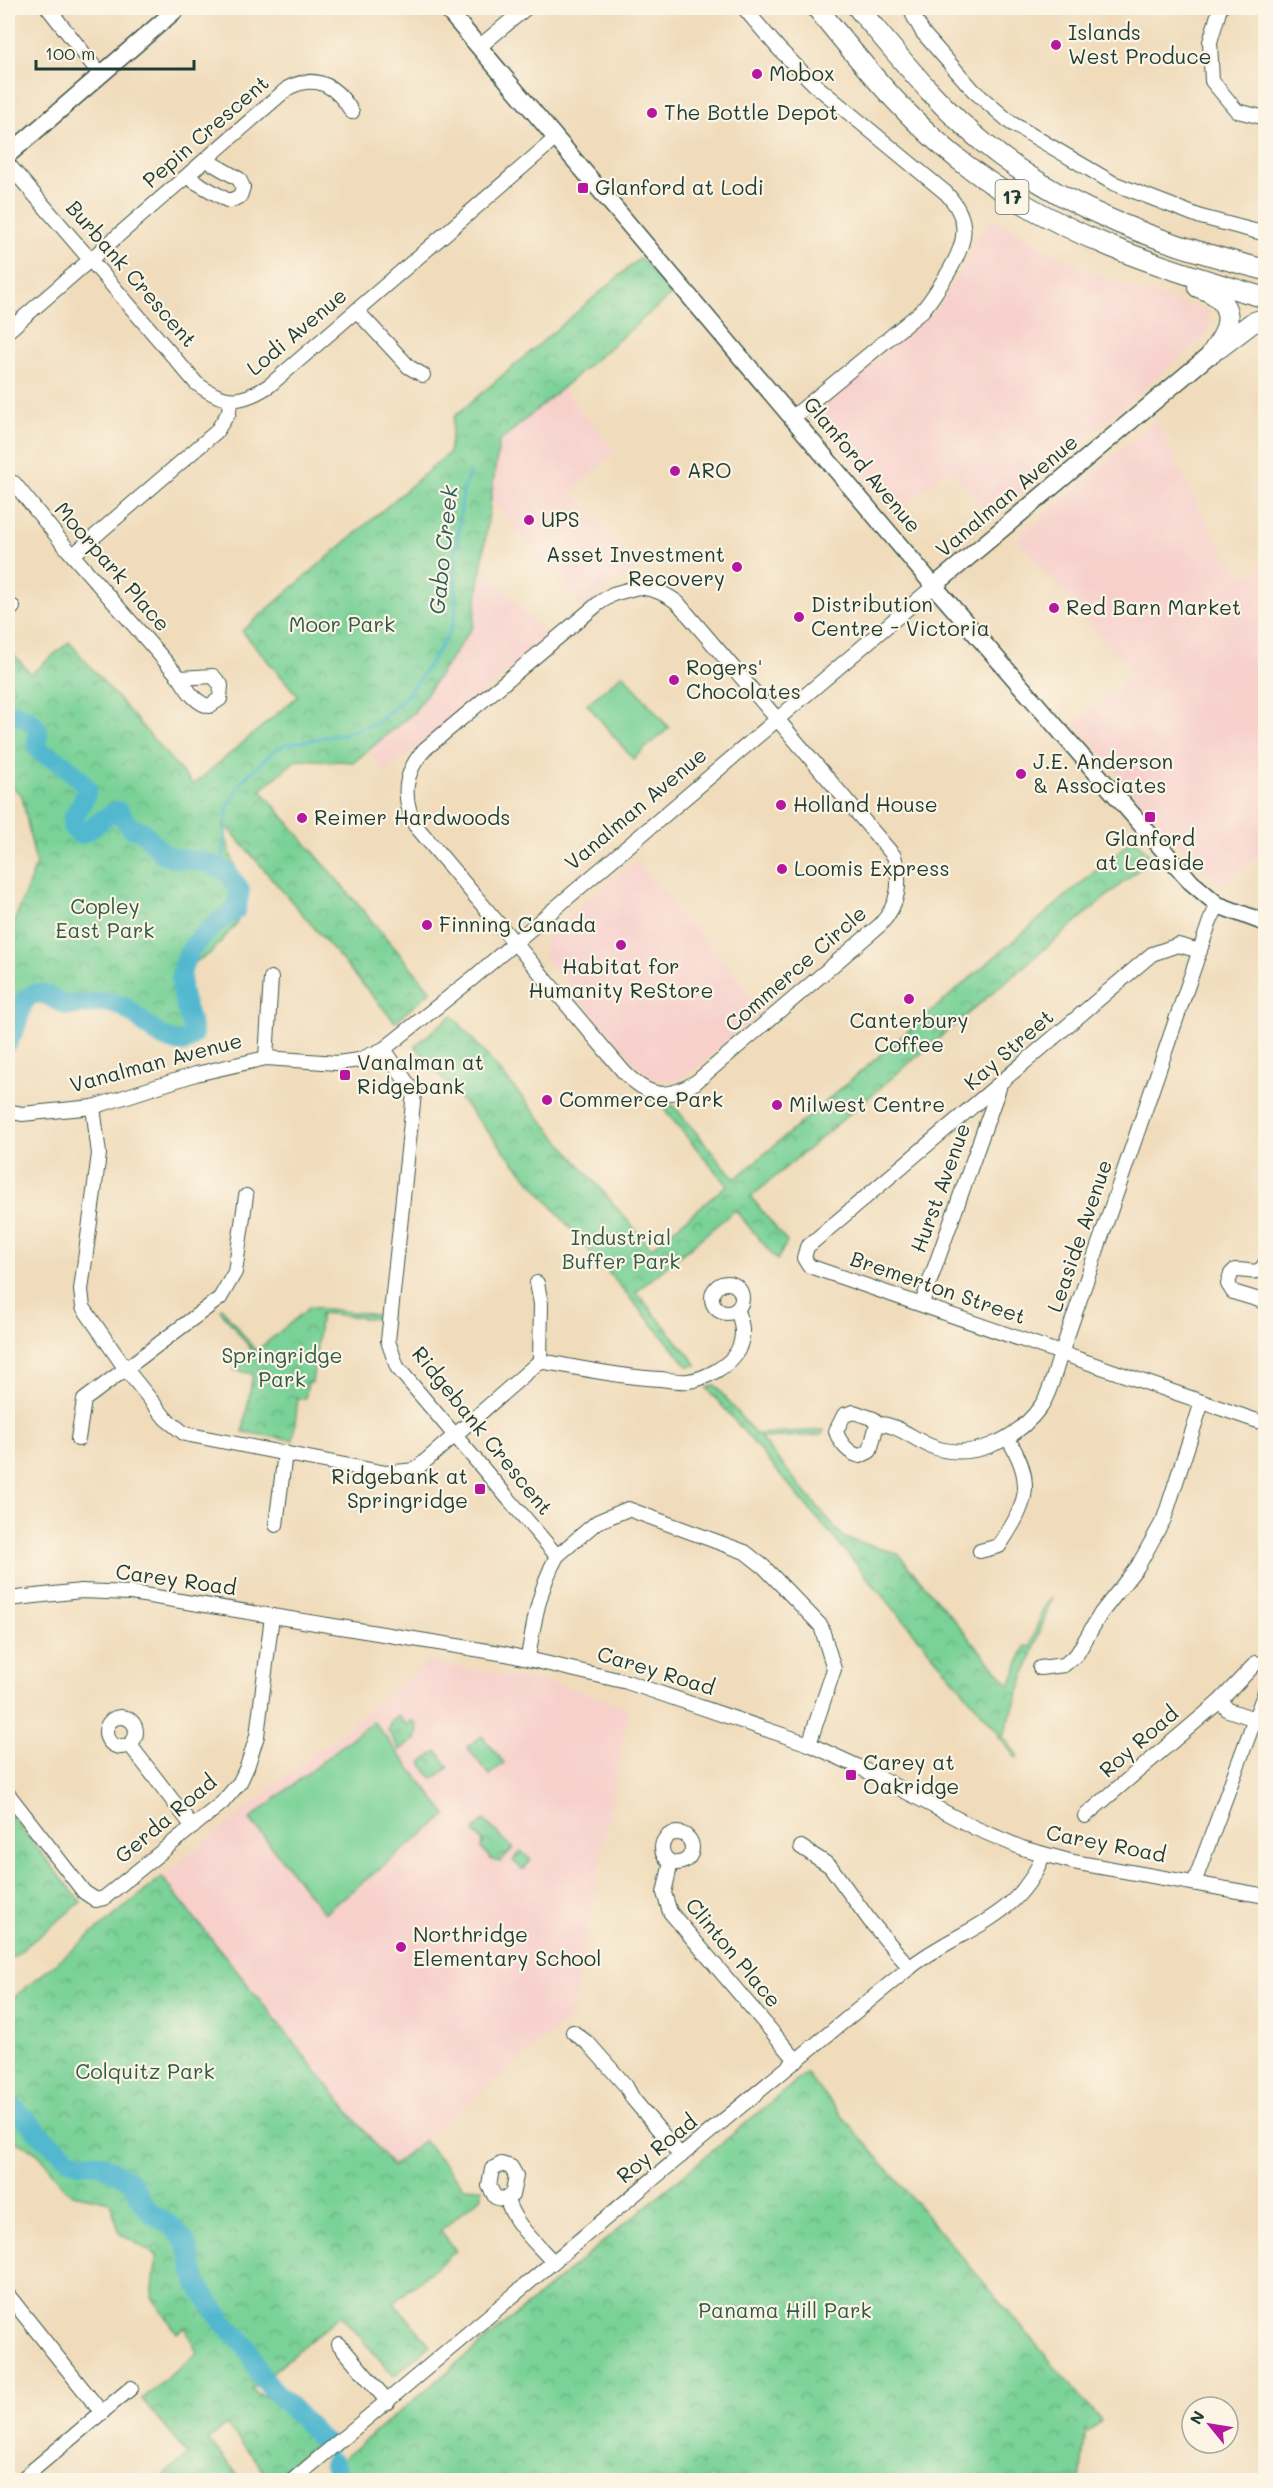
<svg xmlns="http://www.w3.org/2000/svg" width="1273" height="2488" viewBox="0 0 1273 2488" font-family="Mali,sans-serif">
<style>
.built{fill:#f7d0cc}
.green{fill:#7ad298;stroke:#4c8866;stroke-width:1.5}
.park{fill:url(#park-crowns);stroke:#4c8866;stroke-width:1.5}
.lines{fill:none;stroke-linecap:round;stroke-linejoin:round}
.stream{stroke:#51b8cf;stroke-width:3}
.river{stroke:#51b8cf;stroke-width:20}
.minor-casing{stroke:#3e5548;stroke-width:16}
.major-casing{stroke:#3e5548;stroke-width:19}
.highway-casing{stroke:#3e5548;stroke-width:22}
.minor{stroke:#fff;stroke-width:14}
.major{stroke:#fff;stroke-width:16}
.highway{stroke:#fff;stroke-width:20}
.poi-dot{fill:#b5179e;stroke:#fcf5e5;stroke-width:2}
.labels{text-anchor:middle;stroke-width:4.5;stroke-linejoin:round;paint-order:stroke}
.shield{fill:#fcf5e5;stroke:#617469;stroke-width:1.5}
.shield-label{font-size:20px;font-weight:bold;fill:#1f3d34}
.poi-label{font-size:21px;fill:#1f3d34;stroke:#fcf5e5;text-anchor:start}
.street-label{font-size:21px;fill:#1f3d34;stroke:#fcf5e5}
.park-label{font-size:21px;fill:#315b48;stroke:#fcf5e5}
.water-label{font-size:22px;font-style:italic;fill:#2c5c5b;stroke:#fcf5e5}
</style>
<defs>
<pattern id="park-crowns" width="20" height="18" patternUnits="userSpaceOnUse" patternTransform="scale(1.5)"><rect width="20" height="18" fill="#7ad298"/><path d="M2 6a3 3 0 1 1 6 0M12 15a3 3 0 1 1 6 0" fill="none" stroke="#63ac7d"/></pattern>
</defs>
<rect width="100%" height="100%" fill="#fcf5e5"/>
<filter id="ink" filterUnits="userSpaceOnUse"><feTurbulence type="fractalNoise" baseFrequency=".0167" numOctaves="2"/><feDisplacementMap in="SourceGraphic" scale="12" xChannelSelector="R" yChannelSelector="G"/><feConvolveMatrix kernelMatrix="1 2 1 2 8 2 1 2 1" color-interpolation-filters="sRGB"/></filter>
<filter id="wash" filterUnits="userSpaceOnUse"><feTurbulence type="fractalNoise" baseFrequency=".008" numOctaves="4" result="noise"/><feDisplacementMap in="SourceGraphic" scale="24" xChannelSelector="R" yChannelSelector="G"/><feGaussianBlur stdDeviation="1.35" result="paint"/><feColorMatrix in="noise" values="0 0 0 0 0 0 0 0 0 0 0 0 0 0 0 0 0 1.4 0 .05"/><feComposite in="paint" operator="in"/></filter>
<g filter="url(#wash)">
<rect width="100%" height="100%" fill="#f0dcbb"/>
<g class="built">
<path d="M992 218 1054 254 1090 271 1133 288 1208 311 1209 326 1202 339 992 517 949 468 895 513 824 430 821 419 823 410 828 401 934 312Z"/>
<path d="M562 388 616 452 572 491 630 559 635 574 613 582 582 608 491 500 499 442Z"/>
<path d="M1157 419 1183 478 1223 551 1246 578 1265 562V849L1224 885 1205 871 1179 845 1075 723 1133 674 1017 538Z"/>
<path d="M482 562 546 639 386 773 369 750 414 711 473 626Z"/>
<path d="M635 860 764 1010 686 1076 677 1081H659L645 1075 544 957 545 940 549 933Z"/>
<path d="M428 1662 560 1685 629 1708 571 2017 393 2166 162 1877Z"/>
</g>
<g class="green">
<path d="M623 674 669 728 633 759 587 704Z"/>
<path d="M373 1721 447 1815 324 1913 250 1819Z"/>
<path d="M482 1736 504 1763 489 1775 467 1747Z"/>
</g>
<g class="park">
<path d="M640 258 671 295 499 442 473 626 414 712 354 762 297 759 261 790 431 991 395 1022 224 823C224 844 240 877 247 897L236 924 211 953 190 965C184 985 200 1021 184 1033L179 1032 174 1038C156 1035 148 1017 133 1009 122 1003 97 994 85 997 80 999 77 1001 72 1001 60 999 47 990 36 996 26 1002 26 1016 21 1025 17 1032 11 1035 8 1043V938L36 865 22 796 8 783V692L14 689 8 682V648L31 674 69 642 193 785 298 696 242 631 449 453 454 417Z"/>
<path d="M1134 838 1152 858 751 1197 787 1242 777 1260 735 1210 636 1292 697 1365 688 1366 415 1046 452 1015 651 1248 727 1185 662 1107 673 1105 735 1179Z"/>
<path d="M310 1307 376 1315 375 1319 321 1313 312 1383H308L305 1399 298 1398 293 1440 243 1432 253 1374 234 1370 254 1353 220 1310 222 1308 256 1351Z"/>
<path d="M715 1385 755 1434 824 1430 821 1435 760 1438 843 1537 898 1554 1010 1686 1025 1646 1030 1647 1042 1611 1052 1597 1003 1737 1018 1756 1016 1758 999 1737V1733L707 1388Z"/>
<path d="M398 1716 406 1725 411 1721 416 1724 418 1734 414 1737 416 1739 400 1750 388 1731 391 1721Z"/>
<path d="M437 1751 449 1767 433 1779 421 1763Z"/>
<path d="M8 1812 81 1902 8 1961Z"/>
<path d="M484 1820 513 1848 500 1862 491 1859 481 1848 483 1841 473 1831Z"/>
<path d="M521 1851 531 1860 523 1870 513 1861Z"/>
<path d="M162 1877 392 2166 424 2140 463 2187 482 2188V2196L440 2231 456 2251 394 2302 430 2345 394 2376 341 2315 251 2390C274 2403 314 2409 326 2435L272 2480 226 2425 208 2440 242 2480H158L188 2455 142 2399 197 2353 185 2327 177 2333 152 2297 157 2255 120 2234 110 2202 73 2194 65 2189 37 2152 8 2138V2002Z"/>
<path d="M806 2073 1101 2421 1089 2432 1086 2429 1080 2480H340L338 2463Z"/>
</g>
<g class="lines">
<path class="stream" d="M222 869 228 806 243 780 275 750 285 745 346 733 376 723 401 701 419 680 449 633 456 614 455 559 463 491 469 473"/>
<g class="river">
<path d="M8 717 16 714C55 730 28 739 41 752 43 755 50 756 53 758 68 766 78 775 87 789 85 803 72 813 72 827L79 834C90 833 104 815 118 811L131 828 142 831 163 854 174 858 206 862 227 872 240 890 236 910C205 929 172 957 183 998 186 1010 192 1021 193 1034L185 1042C159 1044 143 1018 122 1006 103 997 86 1007 67 1005 58 1004 51 995 42 994 21 991 21 1013 16 1026 14 1032 10 1037 8 1042"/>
<path d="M8 2101 42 2136 69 2159 80 2163 101 2164 132 2182 142 2202 151 2213 173 2227 186 2243 197 2284 223 2322 247 2347 261 2377 327 2445"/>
<path d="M333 2463 342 2480"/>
</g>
</g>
</g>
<g filter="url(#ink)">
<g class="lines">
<defs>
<g id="minor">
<path d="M48 8 100 74"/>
<path d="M744 8 779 49 814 84 946 193C972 221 966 243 948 273 940 286 932 299 922 311L793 417"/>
<path d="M912 8 913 15 923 33 974 91 1011 123 1113 183 1201 217 1266 234"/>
<path d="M1220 8 1210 42 1212 81 1237 111 1266 118"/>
<path d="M479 47 526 8"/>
<path d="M8 164 196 383C225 405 241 404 270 385L556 138"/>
<path d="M187 177 227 200H232L240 196 243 187 239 179 206 160"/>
<path d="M357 311 409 367 423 375"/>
<path d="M8 331 288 88C318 73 337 87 352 112"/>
<path d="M14 483 69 551 180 678C187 689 195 703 209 706L220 699 221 685 213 676 180 678"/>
<path d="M73 555 216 432 229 412 230 400"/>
<path d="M638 587C654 589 665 593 678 603L894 856C902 883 899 904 880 925L696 1082C665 1102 646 1095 623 1071L415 825C402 797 403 773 425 749L599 603 613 594Z"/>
<path d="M8 612 13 607"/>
<path d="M1200 951 1178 945 1152 954 807 1247 804 1258 809 1266 1266 1424"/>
<path d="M384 1049 414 1093 388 1341 397 1367 557 1556C539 1589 534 1621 528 1658"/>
<path d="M266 1058 271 978"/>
<path d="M93 1107 99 1154 81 1290 83 1307 125 1368 166 1419 185 1434 386 1473 415 1470 540 1361"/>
<path d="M8 1111 22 1114 93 1107 196 1074 266 1058 337 1063 359 1060 384 1049 473 978 934 586"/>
<path d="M1266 1261C1260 1278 1248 1269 1235 1270L1231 1274 1228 1284 1233 1292 1266 1302"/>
<circle cx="727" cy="1298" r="15"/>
<path d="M537 1283 541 1304 540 1361"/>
<path d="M922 1303 999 1088"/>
<path d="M540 1361C580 1368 620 1377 660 1379 669 1380 679 1382 688 1381 705 1379 730 1366 738 1350 744 1337 743 1323 736 1310"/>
<path d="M854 1412 874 1419 877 1424 870 1451 860 1456C849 1454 839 1442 836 1431L844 1415Z"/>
<path d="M877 1424C895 1423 912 1438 928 1445 969 1463 1016 1441 1041 1406 1051 1392 1055 1370 1061 1354L1210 921 1218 905"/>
<path d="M78 1439 84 1400 220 1298 235 1272 246 1196"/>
<path d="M276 1525 285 1453"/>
<path d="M980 1551 999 1546C1027 1504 1036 1483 1008 1439"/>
<path d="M557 1556 597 1522 628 1509 745 1552 764 1567 821 1626 834 1669 809 1744"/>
<path d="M8 1599 81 1591 131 1593 506 1654 627 1682 809 1744 857 1766 975 1828 1022 1848 1073 1862 1266 1896"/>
<path d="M1040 1668 1064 1665 1077 1654 1101 1613 1138 1566 1164 1519 1202 1402"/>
<path d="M1220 1701 1228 1710 1255 1719"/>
<circle cx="121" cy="1732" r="15"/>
<path d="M130 1745 193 1827"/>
<path d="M8 1794 84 1892 96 1900 104 1898 222 1803 240 1782 247 1767 257 1736 272 1616"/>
<path d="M1085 1816 1220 1701 1256 1663"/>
<circle cx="677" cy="1848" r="15"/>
<path d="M801 1847 830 1866 870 1921 910 1968"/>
<path d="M671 1862 664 1893 670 1912 797 2061"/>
<path d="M1194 1883 1266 1689"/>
<path d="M573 2032 589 2044 626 2086 633 2099 681 2156"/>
<path d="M501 2164 511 2167 516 2176 512 2195 501 2199 495 2197 489 2186 492 2169Z"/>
<path d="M507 2199C512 2222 537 2244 553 2262"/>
<path d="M8 2295 102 2413"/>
<path d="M339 2344 388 2402"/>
<path d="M21 2480 131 2388"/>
<path d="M293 2480C497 2309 701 2137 908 1969 958 1928 1017 1923 1043 1855"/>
</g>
<g id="major">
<path d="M446 8 934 586 1191 882 1218 905 1266 923"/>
<path d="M8 155 178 8"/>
<path d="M934 586 1212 353"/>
</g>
<g id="highway">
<path d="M817 8C862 64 909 122 967 166 1058 235 1157 267 1266 298"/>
<path d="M858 8C898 55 937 105 985 144 1067 211 1164 245 1266 270"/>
<path d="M1198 287C1216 293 1233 306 1226 328 1224 337 1216 346 1212 353"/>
<path d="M1219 348 1252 323 1266 318"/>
</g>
</defs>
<use href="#minor" class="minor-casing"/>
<use href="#major" class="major-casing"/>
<use href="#highway" class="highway-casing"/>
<use href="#minor" class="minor"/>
<use href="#major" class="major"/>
<use href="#highway" class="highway"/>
</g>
</g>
<g class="poi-dot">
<circle cx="1056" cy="45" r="6"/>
<circle cx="757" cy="74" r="6"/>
<circle cx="652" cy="113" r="6"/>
<rect x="577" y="182" width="12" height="12" rx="3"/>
<circle cx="675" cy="471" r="6"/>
<circle cx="529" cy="520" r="6"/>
<circle cx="737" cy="567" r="6"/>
<circle cx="1054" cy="608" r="6"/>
<circle cx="799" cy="617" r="6"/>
<circle cx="674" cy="680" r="6"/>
<circle cx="1021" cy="774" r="6"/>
<circle cx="781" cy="805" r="6"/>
<rect x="1144" y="811" width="12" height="12" rx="3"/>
<circle cx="302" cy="818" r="6"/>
<circle cx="782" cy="869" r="6"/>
<circle cx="427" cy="925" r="6"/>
<circle cx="621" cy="945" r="6"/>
<circle cx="909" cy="999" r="6"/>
<rect x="339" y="1069" width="12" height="12" rx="3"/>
<circle cx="547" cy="1100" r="6"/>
<circle cx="777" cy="1105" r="6"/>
<rect x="474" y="1483" width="12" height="12" rx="3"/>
<rect x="845" y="1769" width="12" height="12" rx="3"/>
<circle cx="401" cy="1947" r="6"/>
</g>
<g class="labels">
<rect class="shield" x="995.5" y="180" width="33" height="34" rx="4.5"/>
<g class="shield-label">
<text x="1012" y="204">17</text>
</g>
<g class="poi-label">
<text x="1068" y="40">Islands<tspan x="1068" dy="24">West Produce</tspan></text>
<text x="769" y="81">Mobox</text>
<text x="664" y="120">The Bottle Depot</text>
<text x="595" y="195">Glanford at Lodi</text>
<text x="687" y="478">ARO</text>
<text x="541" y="527">UPS</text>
<text x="725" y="562" text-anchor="end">Asset Investment<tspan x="725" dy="24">Recovery</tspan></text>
<text x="811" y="612">Distribution<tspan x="811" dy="24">Centre - Victoria</tspan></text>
<text x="1066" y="615">Red Barn Market</text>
<text x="686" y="675">Rogers'<tspan x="686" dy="24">Chocolates</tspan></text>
<text x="1033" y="769">J.E. Anderson<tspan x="1033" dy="24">&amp; Associates</tspan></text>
<text x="793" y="812">Holland House</text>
<text x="314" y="825">Reimer Hardwoods</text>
<text x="1150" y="846" text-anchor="middle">Glanford<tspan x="1150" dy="24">at Leaside</tspan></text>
<text x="794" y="876">Loomis Express</text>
<text x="439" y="932">Finning Canada</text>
<text x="621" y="974" text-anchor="middle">Habitat for<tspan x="621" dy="24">Humanity ReStore</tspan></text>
<text x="909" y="1028" text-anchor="middle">Canterbury<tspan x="909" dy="24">Coffee</tspan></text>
<text x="357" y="1070">Vanalman at<tspan x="357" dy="24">Ridgebank</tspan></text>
<text x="559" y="1107">Commerce Park</text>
<text x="789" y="1112">Milwest Centre</text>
<text x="468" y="1484" text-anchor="end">Ridgebank at<tspan x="468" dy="24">Springridge</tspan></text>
<text x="863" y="1770">Carey at<tspan x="863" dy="24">Oakridge</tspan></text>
<text x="413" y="1942">Northridge<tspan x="413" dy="24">Elementary School</tspan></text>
</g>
<g class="street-label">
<text transform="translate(206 132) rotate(-41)" y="7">Pepin Crescent</text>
<text transform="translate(131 274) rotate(49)" y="7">Burbank Crescent</text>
<text transform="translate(297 332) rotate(-40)" y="7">Lodi Avenue</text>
<text transform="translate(862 465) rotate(50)" y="7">Glanford Avenue</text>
<text transform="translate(1007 496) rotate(-40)" y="7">Vanalman Avenue</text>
<text transform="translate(112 567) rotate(49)" y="7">Moorpark Place</text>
<text transform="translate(636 809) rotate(-40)" y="7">Vanalman Avenue</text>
<text transform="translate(796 969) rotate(-41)" y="7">Commerce Circle</text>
<text transform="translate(1009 1050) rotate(-41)" y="7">Kay Street</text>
<text transform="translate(156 1063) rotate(-15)" y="7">Vanalman Avenue</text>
<text transform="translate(941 1188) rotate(-70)" y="7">Hurst Avenue</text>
<text transform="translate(1080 1236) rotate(-71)" y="7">Leaside Avenue</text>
<text transform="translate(938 1288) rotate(19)" y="7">Bremerton Street</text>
<text transform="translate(482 1431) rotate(51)" y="7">Ridgebank Crescent</text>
<text transform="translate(176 1580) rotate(8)" y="7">Carey Road</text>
<text transform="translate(656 1671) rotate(17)" y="7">Carey Road</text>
<text transform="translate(1139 1742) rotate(-41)" y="7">Roy Road</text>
<text transform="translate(166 1819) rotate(-40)" y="7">Gerda Road</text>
<text transform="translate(1106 1844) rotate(11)" y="7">Carey Road</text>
<text transform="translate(733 1953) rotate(50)" y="7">Clinton Place</text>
<text transform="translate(657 2149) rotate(-39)" y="7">Roy Road</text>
</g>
<g class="park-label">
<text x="342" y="632">Moor Park</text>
<text x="105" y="914">Copley<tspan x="105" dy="24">East Park</tspan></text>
<text x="621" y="1245">Industrial<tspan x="621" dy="24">Buffer Park</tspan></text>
<text x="282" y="1363">Springridge<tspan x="282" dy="24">Park</tspan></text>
<text x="145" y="2079">Colquitz Park</text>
<text x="785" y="2318">Panama Hill Park</text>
</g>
<g class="water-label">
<text transform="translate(443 550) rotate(-84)" y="8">Gabo Creek</text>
</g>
</g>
<rect width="1273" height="2488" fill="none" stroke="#fcf5e5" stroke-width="30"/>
<g transform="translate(1210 2425) rotate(300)"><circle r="28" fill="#fcf5e5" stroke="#a4ab9e" stroke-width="1.5"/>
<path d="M0-4.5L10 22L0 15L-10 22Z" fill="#b5179e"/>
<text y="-9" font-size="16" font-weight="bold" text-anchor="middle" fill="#1f3d34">N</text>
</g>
<path d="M36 60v9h158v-9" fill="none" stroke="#1f3d34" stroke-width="3"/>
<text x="45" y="60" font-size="18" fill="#1f3d34" stroke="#fcf5e5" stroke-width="4.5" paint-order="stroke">100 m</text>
</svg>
